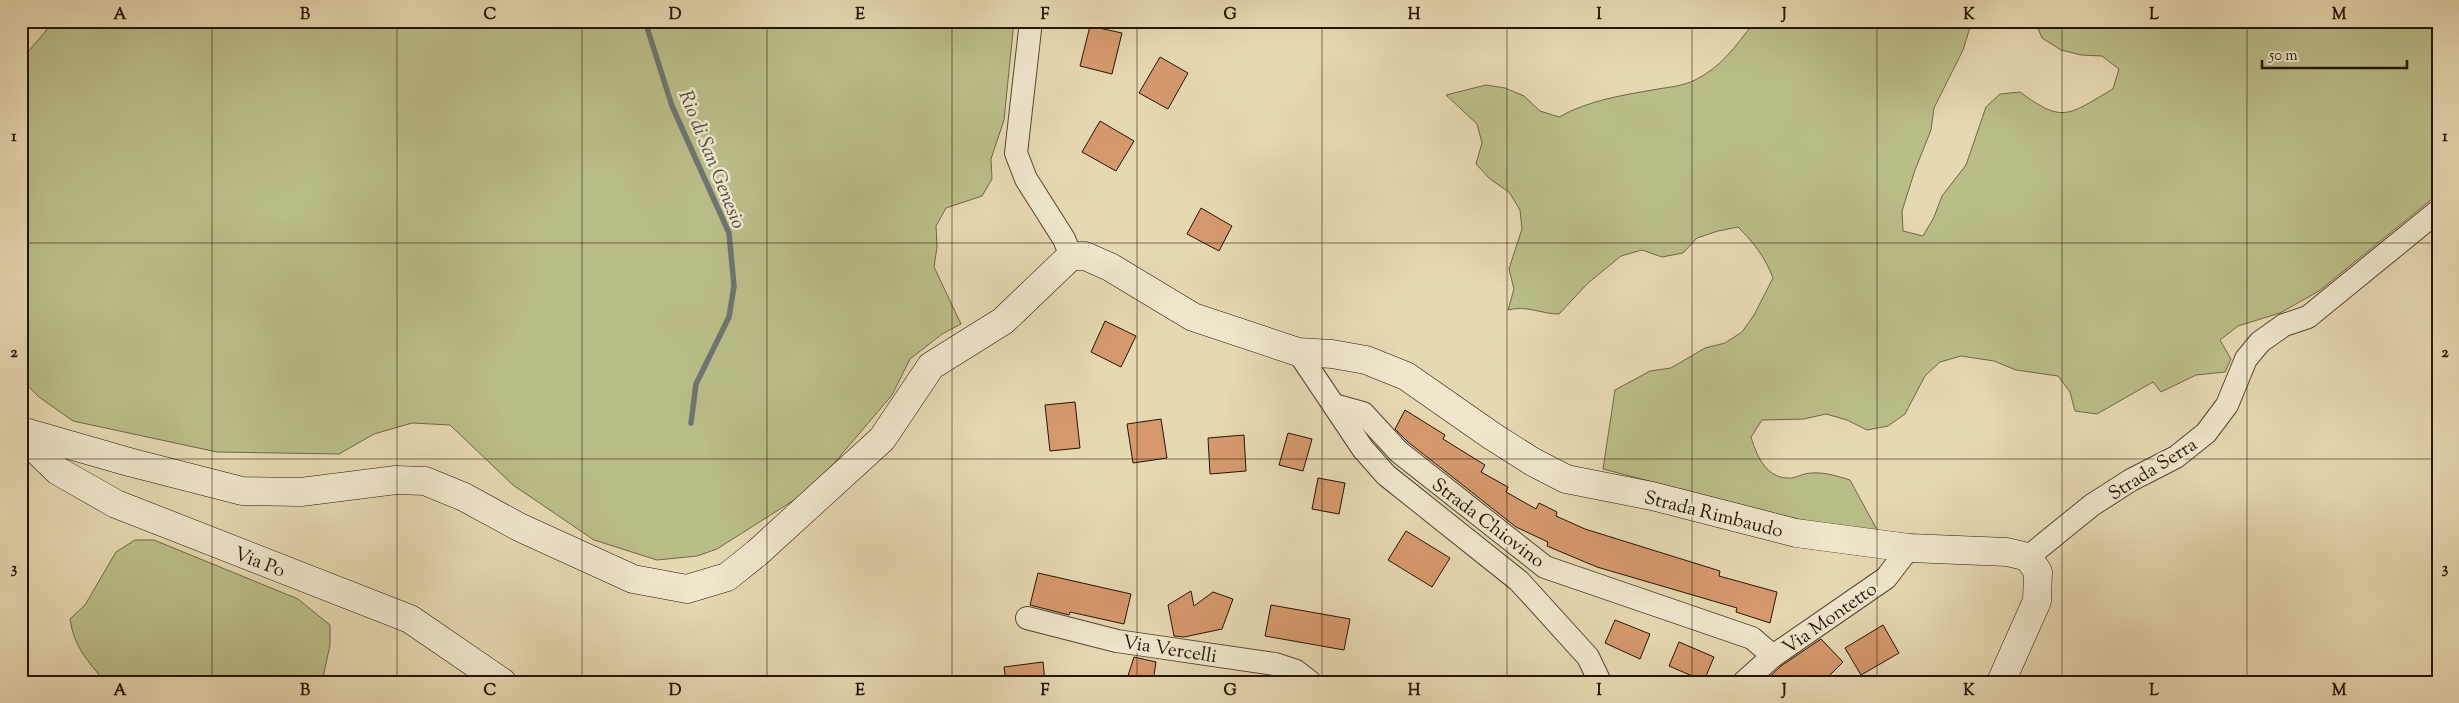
<svg xmlns="http://www.w3.org/2000/svg" width="2459" height="703" viewBox="0 0 2459 703" font-family="'Sorts Mill Goudy',serif">
<style>
.green{fill:#babd88;stroke:#706846}
.lines{fill:none;stroke-linecap:round;stroke-linejoin:round}
.stream{stroke:#6e7570;stroke-width:5.5}
.building{fill:#d5996d;stroke:#271305}
.street-casing{stroke:#574430;stroke-width:24}
.secondary-casing{stroke:#271305;stroke-width:29}
.street{stroke:#efe6cc;stroke-width:22}
.secondary{stroke:#efe6cc;stroke-width:28}
.grid{fill:none;stroke:#271305;stroke-width:1;stroke-opacity:0.55}
.labels{text-anchor:middle;stroke-width:5;stroke-linejoin:round;paint-order:stroke}
.street-label{font-size:19px;fill:#271305;stroke:#efe6cc}
.water-label{font-size:20px;font-style:italic;fill:#504c44;stroke:#efe6cc}
.neatline{fill:none;stroke:#271305;stroke-width:2}
.grid-label{font-size:16px;text-anchor:middle;font-weight:bold;fill:#271305}
</style>
<rect width="100%" height="100%" fill="#e6d8b1"/>
<filter id="stains"><feTurbulence type="fractalNoise" baseFrequency=".004" numOctaves="4"/><feColorMatrix values="0 0 0 0 .2 0 0 0 0 .09 0 0 0 0 .02 0 0 0 .5 -.17"/></filter>
<radialGradient id="worn" r=".72"><stop offset=".6" stop-color="#630" stop-opacity="0"/><stop offset="1" stop-color="#630" stop-opacity=".3"/></radialGradient>
<g class="green">
<path d="M54 21H1014L1004 120 991 159 992 179 982 196 946 208 936 226 937 247 934 267 961 324 942 334 910 359 892 395 813 488 717 549 697 556 657 560 594 540 513 485 450 425 412 423 374 434 339 454 217 452 73 421 39 397 21 379V52H28Z"/>
<path d="M1753 21H1972L1963 50 1934 108 1931 130 1915 170 1902 211 1903 231 1923 236 1934 217 1942 196 1966 165 1986 107 2000 94 2020 92C2064 125 2069 114 2113 89L2119 69 2102 56 2081 55 2061 50 2042 38 2035 21H2438V194L2319 291 2280 313 2238 326 2220 340 2231 359 2225 372 2196 375 2161 392 2153 382 2097 414 2075 411 2070 392 2058 376 2016 370 1994 361 1961 356 1940 362 1925 376 1905 414 1888 426 1867 430 1847 420 1826 414 1804 419 1762 420 1751 437C1757 457 1767 480 1792 478 1798 477 1804 473 1811 473 1825 472 1837 476 1850 480L1881 537 1775 514 1603 469 1615 390 1650 371 1671 368 1705 348 1725 343 1742 332 1754 315 1773 278C1765 257 1754 243 1738 227L1718 231 1697 238 1683 253 1662 257 1642 250 1621 256 1588 283 1559 314C1541 314 1527 305 1508 310L1514 289 1509 269 1522 229 1520 210 1509 192 1490 179 1476 164 1482 143 1477 124 1446 95 1486 85 1505 88 1524 96 1540 111 1559 117C1589 100 1624 95 1658 89 1670 87 1683 86 1695 80 1720 68 1736 46 1752 25Z"/>
<path d="M135 540H154L298 599 330 625V645L322 682H105C87 660 74 647 70 619L85 605 116 552Z"/>
</g>
<g class="lines">
<path class="stream" d="M645 21 672 106 729 233 734 286 729 317 696 384 691 423"/>
</g>
<g class="building">
<path d="M1090 26 1122 33 1112 74 1080 66Z"/>
<path d="M1160 57 1188 73 1168 109 1139 93Z"/>
<path d="M1100 121 1134 141 1116 171 1082 152Z"/>
<path d="M1201 208 1232 226 1219 251 1187 234Z"/>
<path d="M1105 321 1136 336 1121 367 1091 352Z"/>
<path d="M1075 402 1080 448 1050 451 1045 405Z"/>
<path d="M1405 410 1445 435 1443 439 1485 465 1481 472 1508 487 1506 492 1536 509 1539 503 1557 512 1556 516 1585 529 1720 571 1719 576 1777 592 1770 623 1736 612 1737 608 1597 567 1547 546 1548 542 1516 527 1408 442 1395 429Z"/>
<path d="M1161 419 1167 458 1133 463 1127 424Z"/>
<path d="M1288 433 1312 439 1303 471 1279 465Z"/>
<path d="M1244 435 1246 471 1210 474 1208 438Z"/>
<path d="M1318 478 1345 483 1339 514 1312 509Z"/>
<path d="M1406 531 1450 558 1432 587 1388 560Z"/>
<path d="M1038 573 1131 594 1124 624 1070 612 1069 615 1030 605Z"/>
<path d="M1191 591 1194 606 1213 592 1233 599 1222 629 1184 637 1174 636 1168 605Z"/>
<path d="M1271 605 1350 619 1344 650 1265 636Z"/>
<path d="M1615 620 1650 634 1640 659 1605 643Z"/>
<path d="M1883 625 1899 653 1861 675 1845 648Z"/>
<path d="M1821 639 1843 662 1823 682H1764L1781 666Z"/>
<path d="M1679 642 1714 657 1704 681 1669 666Z"/>
<path d="M1134 657 1156 662 1153 682H1126Z"/>
<path d="M1043 662 1045 682H1006L1004 667Z"/>
</g>
<g class="lines">
<defs>
<g id="street">
<path d="M1031 21 1016 153 1026 179 1064 239 1071 256"/>
<path d="M1298 352 1363 449 1386 475 1519 581 1588 657 1600 682"/>
<path d="M1334 405 1363 413 1399 452 1545 567 1752 638 1773 656"/>
<path d="M2028 557 2092 505 2131 480 2176 457 2206 433 2227 405 2246 359 2260 342 2284 325 2308 317 2438 211"/>
<path d="M1027 618 1117 641 1275 664 1296 671 1310 682"/>
<path d="M1744 682 1773 656 1886 578 1909 548"/>
</g>
<g id="secondary">
<path d="M21 431 129 462 242 491 301 492 396 480 425 481 464 497 519 527 633 579 687 589 727 577 757 553 882 439 931 366 1003 321 1071 256H1085L1110 267 1193 317 1298 352 1332 354 1366 360 1406 376 1492 436 1533 462 1566 479 1652 496 1796 533 1909 548 2007 552 2028 557 2038 572 2037 601 2001 682"/>
<path d="M21 435 58 471 116 504 410 619 502 682"/>
</g>
</defs>
<use href="#street" class="street-casing"/>
<use href="#secondary" class="secondary-casing"/>
<use href="#street" class="street"/>
<use href="#secondary" class="secondary"/>
</g>
<path class="grid" d="M212 21V682M397 21V682M582 21V682M767 21V682M952 21V682M1137 21V682M1322 21V682M1507 21V682M1692 21V682M1877 21V682M2062 21V682M2247 21V682M21 243H2438M21 459H2438"/>
<g class="labels">
<g class="street-label">
<text transform="translate(2152 468) rotate(-32)" y="7">Strada Serra</text>
<text transform="translate(1714 513) rotate(14)" y="7">Strada Rimbaudo</text>
<text transform="translate(1489 522) rotate(37)" y="7">Strada Chiovino</text>
<text transform="translate(260 561) rotate(21)" y="7">Via Po</text>
<text transform="translate(1829 617) rotate(-35)" y="7">Via Montetto</text>
<text transform="translate(1170 648) rotate(9)" y="7">Via Vercelli</text>
</g>
<g class="water-label">
<text transform="translate(713 159) rotate(68)" y="7">Rio di San Genesio</text>
</g>
</g>
<rect width="2459" height="703" fill="none" stroke="#e6d8b1" stroke-width="55"/>
<path d="M2262 60v8h145v-8" fill="none" stroke="#271305" stroke-width="2.5"/>
<text x="2269" y="60" font-size="15" fill="#271305" stroke="#efe6cc" stroke-width="4" paint-order="stroke">50 m</text>
<rect x="28" y="28" width="2404" height="648" class="neatline"/>
<g class="grid-label">
<text x="120" y="19">A</text>
<text x="305" y="19">B</text>
<text x="490" y="19">C</text>
<text x="675" y="19">D</text>
<text x="860" y="19">E</text>
<text x="1045" y="19">F</text>
<text x="1230" y="19">G</text>
<text x="1414" y="19">H</text>
<text x="1599" y="19">I</text>
<text x="1784" y="19">J</text>
<text x="1969" y="19">K</text>
<text x="2154" y="19">L</text>
<text x="2339" y="19">M</text>
<text x="14" y="141">1</text>
<text x="2445" y="141">1</text>
<text x="14" y="357">2</text>
<text x="2445" y="357">2</text>
<text x="14" y="573">3</text>
<text x="2445" y="573">3</text>
<text x="120" y="695">A</text>
<text x="305" y="695">B</text>
<text x="490" y="695">C</text>
<text x="675" y="695">D</text>
<text x="860" y="695">E</text>
<text x="1045" y="695">F</text>
<text x="1230" y="695">G</text>
<text x="1414" y="695">H</text>
<text x="1599" y="695">I</text>
<text x="1784" y="695">J</text>
<text x="1969" y="695">K</text>
<text x="2154" y="695">L</text>
<text x="2339" y="695">M</text>
</g>
<rect width="100%" height="100%" filter="url(#stains)"/>
<rect width="100%" height="100%" fill="url(#worn)"/>
</svg>
